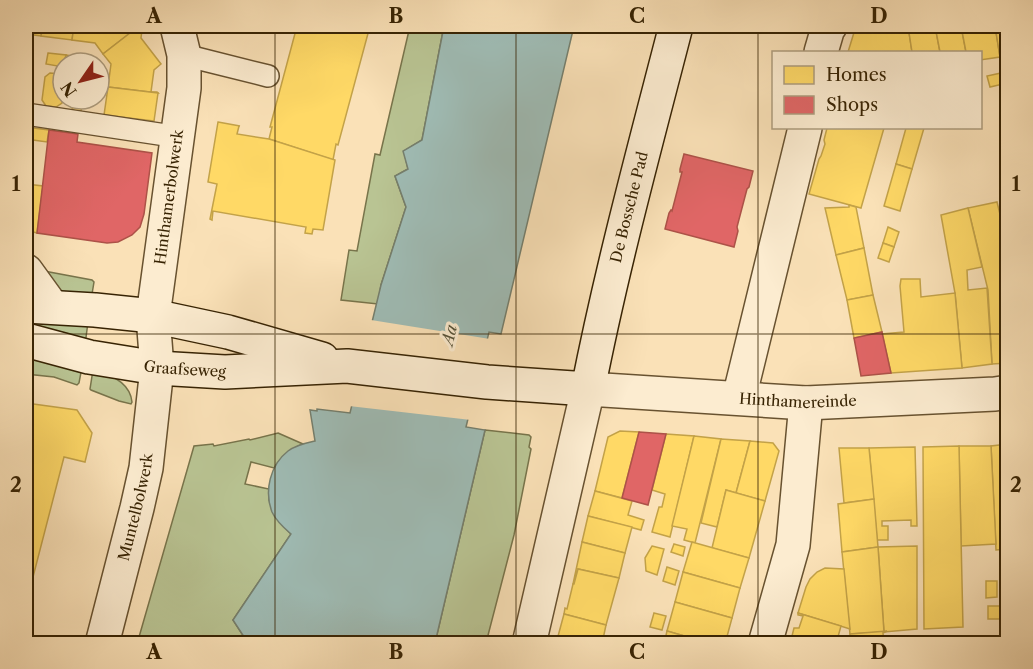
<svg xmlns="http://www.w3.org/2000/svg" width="1033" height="669" viewBox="0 0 1033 669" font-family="'Libre Caslon Text',serif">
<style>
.green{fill:#b9c493;stroke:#78744b;stroke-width:1.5}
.water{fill:#9fbcb5;stroke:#757f6e;stroke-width:1.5}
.pier{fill:#fae1b7}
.homes{fill:#ffd966;stroke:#c3a248;stroke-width:1.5}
.shops{fill:#e06666;stroke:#ad5248;stroke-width:1.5}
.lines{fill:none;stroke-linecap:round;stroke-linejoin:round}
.lane-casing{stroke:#685230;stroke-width:24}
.street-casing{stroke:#685230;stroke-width:36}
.secondary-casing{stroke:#372303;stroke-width:36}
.lane{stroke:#fcecd0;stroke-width:21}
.street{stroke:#fcecd0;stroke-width:33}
.secondary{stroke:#fcecd0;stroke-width:33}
.grid{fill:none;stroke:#372303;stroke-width:1.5;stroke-opacity:0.55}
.labels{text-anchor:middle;stroke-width:6;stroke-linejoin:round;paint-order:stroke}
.street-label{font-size:15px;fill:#372303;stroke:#fcecd0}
.water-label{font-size:16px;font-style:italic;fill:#565138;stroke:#fcecd0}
.neatline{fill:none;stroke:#372303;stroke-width:2}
.grid-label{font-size:20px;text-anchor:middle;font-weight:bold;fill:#372303}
</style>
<rect width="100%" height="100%" fill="#fae1b7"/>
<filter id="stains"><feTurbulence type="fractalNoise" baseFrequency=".00333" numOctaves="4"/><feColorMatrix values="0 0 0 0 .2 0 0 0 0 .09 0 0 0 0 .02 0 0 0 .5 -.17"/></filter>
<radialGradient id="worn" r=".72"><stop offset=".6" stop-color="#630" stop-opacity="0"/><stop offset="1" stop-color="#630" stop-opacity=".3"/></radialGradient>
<g class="green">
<path d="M410 26H444L422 140 404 151 408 169 395 176 406 207 381 285 378 304 341 300 349 250 357 251 375 154 380 155Z"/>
<path d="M44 271 92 280 94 282 91 300 68 297 43 275Z"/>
<path d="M26 317 88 322 85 345 26 330Z"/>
<path d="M26 350 82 367 79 383 77 385 54 377 26 374Z"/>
<path d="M93 370C110 374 130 382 132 402L131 404 119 401 91 390 90 389Z"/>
<path d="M485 430 529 435 531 437 529 447 531 449 514 535 486 643H435Z"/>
<path d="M278 433 303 444C292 448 280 458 274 468L251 462 245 484 269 489V500L282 525 291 534 233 620 248 643 137 644 194 446 213 444 214 446 249 439 250 440Z"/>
</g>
<path class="water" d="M444 26H574L501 334 489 332 466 427 485 430 435 643H248L233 620 291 534C284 528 276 521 272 512 264 491 270 465 288 451 296 445 306 443 315 441L310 410 317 411V409L350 413 381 285 406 207 395 176 408 169 403 151 422 140Z"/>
<path class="pier" d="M371 320 490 339 471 420 349 406Z"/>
<g class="homes">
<path d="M26 26H43L41 36 26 34Z"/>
<path d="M43 26H74L72 40 41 36Z"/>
<path d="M74 26H139L103 54 95 43 72 40Z"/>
<path d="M139 26 142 30 141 38 161 64 154 70 151 92H157L158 93 108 87 111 64 103 54Z"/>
<path d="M297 26H370L338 145 336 144 333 160 269 139 272 127H270Z"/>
<path d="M856 26H908L912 52H848Z"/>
<path d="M908 26H935L940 52H912Z"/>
<path d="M935 26H961L966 52H940Z"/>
<path d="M961 26H995L1000 57 980 60V52H966Z"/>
<path d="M995 26H1008V56L1000 57Z"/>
<path d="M48 53 66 55 63 67 46 64Z"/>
<path d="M66 55 83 58V63H65Z"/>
<path d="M50 73 60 74 63 78 62 103 56 107 46 106 42 100 45 77Z"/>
<path d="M1001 73 1003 84 990 87 987 76Z"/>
<path d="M108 87 158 93 154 121 104 115Z"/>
<path d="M71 99H83L81 111H74L70 105Z"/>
<path d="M218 122 240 126H239L237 134 269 139 335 160 323 230 313 229 312 234 305 233 306 227 213 211 212 220 210 219 217 184 208 182Z"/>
<path d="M26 127 49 130 47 142 26 139Z"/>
<path d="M827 128H884L861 208 809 194 819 159 821 156 825 144 824 140Z"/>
<path d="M906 128H924L912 169 896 164Z"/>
<path d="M896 164 912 169 900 211 884 206Z"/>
<path d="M26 184 43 186 37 233 26 230Z"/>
<path d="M997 202 1008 247V363L992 364 988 290 968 208Z"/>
<path d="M849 205 856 207 864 248 836 255 825 208 849 207Z"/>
<path d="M968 208 982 267 967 270 968 290 987 288 992 364 962 368 955 293 941 215Z"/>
<path d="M888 227 899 232 894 247 883 243Z"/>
<path d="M883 243 894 247 889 262 878 258Z"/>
<path d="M864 248 873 295 847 300 836 255Z"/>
<path d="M901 279H920L921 297 955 293 962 368 891 373 882 334 904 332 900 286Z"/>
<path d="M873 295 882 332 854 338 847 300Z"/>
<path d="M26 403 77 410 92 433 85 462 64 457 26 604Z"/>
<path d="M620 431 639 432 622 498 595 491 608 437Z"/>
<path d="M666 434 694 436 670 537 652 532 659 507H662L665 494 652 490Z"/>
<path d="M694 436 721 439 695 543 684 540 687 529 672 526Z"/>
<path d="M721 439 750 441 736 493 726 490 717 527 701 523Z"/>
<path d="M750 441 773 443 779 451 765 501 736 493Z"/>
<path d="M1008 444V549L996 550 991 446Z"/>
<path d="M959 446H991L996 544 961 546Z"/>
<path d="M959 446 963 627 924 629 923 447Z"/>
<path d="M915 447 917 526H911V520L882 521V526H888V540H877L869 448Z"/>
<path d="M839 448H869L874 499 844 503Z"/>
<path d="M726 490 765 501 749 558 712 548Z"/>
<path d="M595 491 632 501 628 515 644 520 641 530 588 516Z"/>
<path d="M874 499 878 547 842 552 838 504Z"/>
<path d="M588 516 632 527 625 553 582 542Z"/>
<path d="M582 542 625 553 619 578 578 569 574 584H573Z"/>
<path d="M692 542 749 558 740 588 683 572Z"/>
<path d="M674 544 685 547 683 556 671 552Z"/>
<path d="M652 546 664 549 657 575 646 571 645 558Z"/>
<path d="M917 546V629L884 632 878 547Z"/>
<path d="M878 547 884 632 850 634 842 552Z"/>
<path d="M667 567 679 571 675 585 663 581Z"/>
<path d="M825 568 844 569 850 629 798 613 806 587 810 579 817 572Z"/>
<path d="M578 569 619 578 606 625 564 614 565 608 567 609 573 584H574Z"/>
<path d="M683 572 740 588 732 618 675 602Z"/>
<path d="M986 581H997V597L986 598Z"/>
<path d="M675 602 732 618 725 644H712L667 631Z"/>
<rect x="988" y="606" width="15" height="13"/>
<path d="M654 613 666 616 662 630 650 627Z"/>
<path d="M798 613 841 626 836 644H790L794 628H799L803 616 798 615Z"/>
<path d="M564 614 606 625 602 644H572L557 640Z"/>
<path d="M667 631 712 644H664Z"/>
<path d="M887 631 883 633 884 644H851L850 634Z"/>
</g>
<g class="shops">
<path d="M49 130 78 134 77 142 152 153 144 214 140 227 132 235 118 242 107 243 37 233Z"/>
<path d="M684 154 753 171 749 187 747 189 737 227 738 231 734 247 665 229 669 213 671 210 672 211 682 172H680V169Z"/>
<path d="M882 332 891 373 861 376 854 338Z"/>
<path d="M639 432 666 434 648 505 622 498Z"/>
</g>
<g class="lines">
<defs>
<g id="lane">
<path d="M184 55 268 76"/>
<path d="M26 114 179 137"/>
</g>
<g id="street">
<path d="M821 52 828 28 830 26"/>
<path d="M26 271 52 307"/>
<path d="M739 398 805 128"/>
<path id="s1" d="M102 644 137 508 146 468 157 368 153 316 184 88V55L177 26"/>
<path id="s2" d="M529 644 588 389 806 403 995 394 1008 392"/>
<path d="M765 644 793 545 806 403"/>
</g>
<g id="secondary">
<path d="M26 306 95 310 153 316 228 332 322 359"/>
<path id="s3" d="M26 340 89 357 157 368 225 372 347 366 487 382 588 389C612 267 645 146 676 26"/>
</g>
</defs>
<use href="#lane" class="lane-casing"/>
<use href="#street" class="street-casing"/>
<use href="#secondary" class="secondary-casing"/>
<use href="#lane" class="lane"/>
<use href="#street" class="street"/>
<use href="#secondary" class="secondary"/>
</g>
<path class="grid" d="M275 26V644M516 26V644M758 26V644M26 334H1008"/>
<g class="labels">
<g class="street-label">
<text dy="5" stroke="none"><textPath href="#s1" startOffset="454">Hinthamerbolwerk</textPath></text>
<text dy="5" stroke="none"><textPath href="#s3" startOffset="753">De Bossche Pad</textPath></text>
<text dy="5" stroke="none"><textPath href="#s3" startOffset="162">Graafseweg</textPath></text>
<text dy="5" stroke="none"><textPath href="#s2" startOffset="472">Hinthamereinde</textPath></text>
<text dy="5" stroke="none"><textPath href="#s1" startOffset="141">Muntelbolwerk</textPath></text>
</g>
<g class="water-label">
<text transform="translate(449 335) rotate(-77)" y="6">Aa</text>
</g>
</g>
<rect width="1033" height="669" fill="none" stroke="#fae1b7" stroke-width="66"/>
<rect x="772" y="51" width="210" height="78" fill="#fcecd0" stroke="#ad9c7e" stroke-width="1.5"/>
<rect x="784" y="66" width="30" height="18" fill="#ffd966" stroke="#ad9c7e" stroke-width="1.5"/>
<text x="826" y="81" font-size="18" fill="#372303">Homes</text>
<rect x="784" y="96" width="30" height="18" fill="#e06666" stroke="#ad9c7e" stroke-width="1.5"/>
<text x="826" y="111" font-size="18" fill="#372303">Shops</text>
<g transform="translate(81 81) rotate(235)"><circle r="28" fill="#fcecd0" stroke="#ad9c7e" stroke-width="1.5"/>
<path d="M0-4.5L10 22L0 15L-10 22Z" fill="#8f2418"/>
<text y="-9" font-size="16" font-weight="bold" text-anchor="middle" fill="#372303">N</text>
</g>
<rect x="33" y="33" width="967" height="603" class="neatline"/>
<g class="grid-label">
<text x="154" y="23">A</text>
<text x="396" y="23">B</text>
<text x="637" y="23">C</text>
<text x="879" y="23">D</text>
<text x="16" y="191">1</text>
<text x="1016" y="191">1</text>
<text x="16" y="492">2</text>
<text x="1016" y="492">2</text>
<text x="154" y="659">A</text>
<text x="396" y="659">B</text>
<text x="637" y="659">C</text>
<text x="879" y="659">D</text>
</g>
<rect width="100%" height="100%" filter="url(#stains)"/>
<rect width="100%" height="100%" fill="url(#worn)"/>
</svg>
